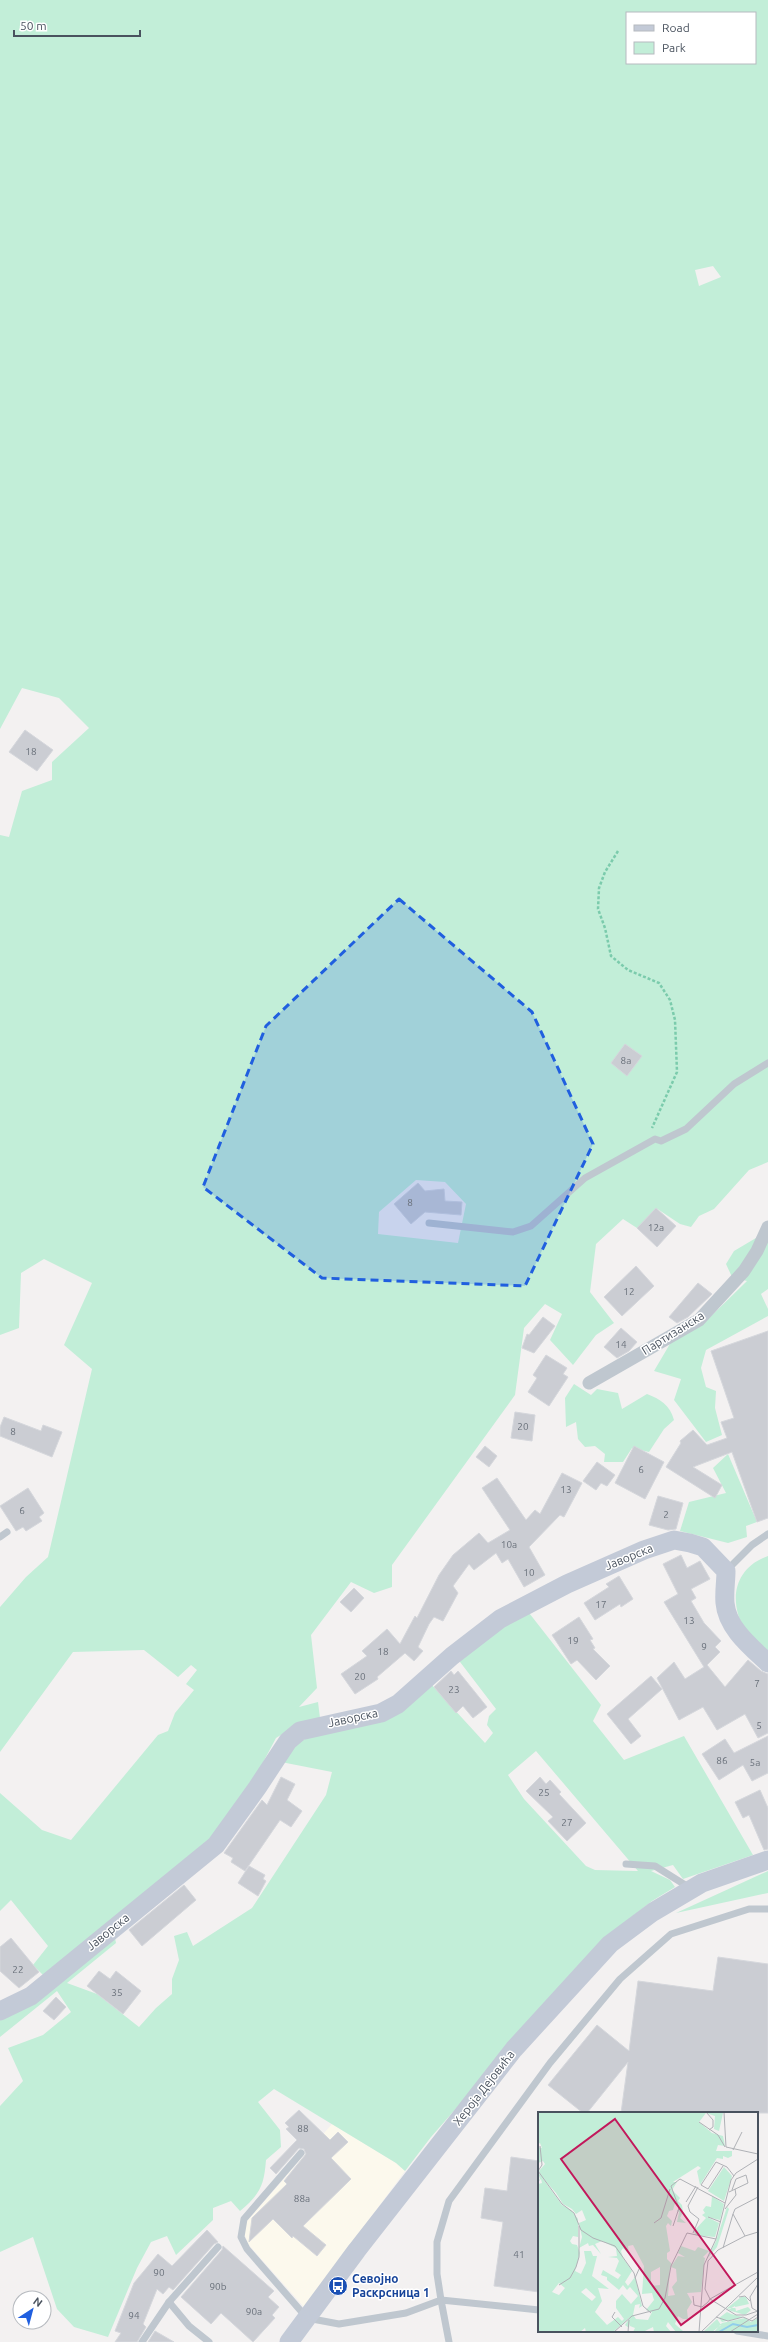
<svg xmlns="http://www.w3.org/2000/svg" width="768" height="2342" viewBox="0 0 768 2342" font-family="Ubuntu,sans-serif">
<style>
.commercial{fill:#fcf9ed}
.green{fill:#c2eed8;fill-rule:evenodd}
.building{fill:#cbcdd3;stroke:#d5d7dc}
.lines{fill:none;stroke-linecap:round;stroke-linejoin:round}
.path{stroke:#7bcbac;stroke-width:2.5;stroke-dasharray:3 2;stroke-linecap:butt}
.lane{stroke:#bfc7cf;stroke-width:7}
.street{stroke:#bfc7cf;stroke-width:13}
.secondary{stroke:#c3cad7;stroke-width:19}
.marked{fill:#205fdf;fill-opacity:0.2;stroke:#205fdf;stroke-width:3;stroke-dasharray:8 5;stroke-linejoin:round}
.labels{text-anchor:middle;stroke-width:3;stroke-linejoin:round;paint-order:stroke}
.number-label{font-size:10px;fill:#6a717b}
.street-label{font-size:12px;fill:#49525e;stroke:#fff}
.transit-label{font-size:12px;font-weight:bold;fill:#164399;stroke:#fff;text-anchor:start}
.inset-river{fill:none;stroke:#91ceea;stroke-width:2}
.inset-road{fill:none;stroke:#afb1b6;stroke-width:1}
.view{fill:#c2185b;fill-opacity:0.15;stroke:#c2185b;stroke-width:2}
.inset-edge{fill:none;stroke:#49525e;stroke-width:2}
</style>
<rect width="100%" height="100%" fill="#f3f1f1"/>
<path class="commercial" d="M332 2124 396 2163 405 2171 304 2307 248 2244 242 2227Z"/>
<g class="green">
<path d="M0 0H768V1162L749 1170 714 1209 699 1216 691 1227 680 1224 656 1208 637 1228 623 1219 596 1244 590 1292 614 1323 596 1335 573 1365 550 1340 562 1314 545 1304 524 1328 515 1395 392 1565V1587L374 1593 351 1582 311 1635 317 1688 299 1707 318 1702 320 1718 295 1726 276 1738 259 1770 219 1832 114 1933 116 1943 67 1983 97 1994 139 2027 156 2008 172 1994V1979L179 1960 174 1936 187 1932 193 1946 252 1908 326 1795 332 1772 281 1762 296 1743 431 1684 485 1743 493 1733 487 1725 489 1716 496 1709 457 1658 526 1609 601 1705 593 1721 624 1760 684 1736 753 1855 683 1879 673 1865 651 1871 670 1880 675 1887 652 1901 605 1938 431 2137 405 2171 396 2163 274 2089 258 2102 280 2130 281 2147 266 2160C264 2186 260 2194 240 2211L231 2201 213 2208V2220L176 2255 167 2236 151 2242 137 2268 108 2337 74 2327 57 2309 33 2237 0 2252V2106L23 2081 8 2048 43 2035 71 2012 57 1991 0 2037V2016L44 1976 33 1965 48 1946 11 1900 0 1911V1793L42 1830 71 1840 158 1735 168 1731 175 1713 194 1690 186 1684 197 1670 191 1665 178 1677 144 1650 73 1652 0 1752V1607L26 1577 48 1557 92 1369 64 1345 92 1283 44 1259 21 1273 19 1328 0 1335V835L9 837 22 791 52 780V762L89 728 59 698 22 688 0 729ZM627 13H755V63H627ZM713 266 721 277 699 286 695 270ZM416 1180 445 1182 466 1204 458 1243 378 1234 379 1212ZM536 1751 638 1871H637L595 1870 586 1866 524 1799 508 1775Z"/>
<path d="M768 1231V1289L761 1294 768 1309V1316L706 1350 701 1368 706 1387 716 1391 715 1408 722 1435 706 1442 674 1400 681 1379 654 1371 674 1337 701 1326 747 1281 732 1277 726 1264 734 1251Z"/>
<path d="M574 1384 591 1395 597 1389 618 1393 622 1409 647 1394C660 1399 670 1405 674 1420L664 1429 649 1452 632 1448 623 1462H604L605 1454 595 1446 585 1447 578 1439 576 1422 566 1427 565 1398Z"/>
<path d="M728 1454 757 1522 746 1526 747 1537 728 1543 680 1531 689 1502 726 1493 713 1468Z"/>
<path d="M768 1556V1652C761 1645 750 1638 745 1630 728 1601 734 1568 768 1556Z"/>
<path d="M768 1871V1893L676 1913Z"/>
</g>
<g class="building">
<path d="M25 730 53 750 37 771 9 752Z"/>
<path d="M625 1044 642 1056 627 1076 611 1063Z"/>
<path d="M418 1183 425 1191 444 1189 445 1201 462 1202 461 1215 425 1212 411 1224 394 1204Z"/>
<path d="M656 1208 676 1226 657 1247 637 1228Z"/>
<path d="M636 1266 654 1286 622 1316 604 1297Z"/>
<path d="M698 1283 712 1294 688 1317 677 1323 669 1317Z"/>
<path d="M543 1317 555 1326 534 1353 522 1348 527 1334 529 1335Z"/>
<path d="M621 1328 637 1342 629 1351 617 1358 604 1347Z"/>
<path d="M768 1331V1518L757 1522 732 1452 693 1467 722 1485 715 1498 666 1467 681 1443 680 1441 693 1430 707 1445 727 1438 721 1422 734 1418 711 1351Z"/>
<path d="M546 1355 567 1368 563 1374 568 1377 549 1406 528 1392 537 1378 533 1375Z"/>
<path d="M515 1412 535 1415 532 1441 511 1438Z"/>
<path d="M4 1417 41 1431 43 1425 62 1432 52 1457 0 1436V1427Z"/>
<path d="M485 1446 497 1456 489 1467 476 1457Z"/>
<path d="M634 1446 664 1462 645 1499 615 1483Z"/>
<path d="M597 1462 615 1475 607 1486 601 1483 596 1490 583 1481Z"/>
<path d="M562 1473 582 1483 564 1517 560 1515 529 1547 545 1575 524 1587 508 1559 502 1563 496 1553 474 1570 469 1564 453 1586 458 1593 443 1621 434 1617 429 1624 418 1647 423 1651 414 1661 405 1653 377 1677 378 1679 355 1694 341 1674 367 1656 362 1651 387 1629 400 1644 415 1616 417 1618 439 1575 453 1555 479 1533 488 1543 510 1530 482 1488 497 1478 526 1520 535 1510 540 1514Z"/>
<path d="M28 1488 44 1513 39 1517 42 1521 26 1531 23 1527 16 1531 0 1506Z"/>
<path d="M658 1496 683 1503 676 1529 668 1530 649 1525Z"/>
<path d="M681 1555 687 1568 700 1561 710 1579 691 1589 696 1598 691 1601 704 1623 721 1641 715 1647 720 1652 707 1665 725 1687 748 1660 761 1671 768 1674V1733L758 1738 745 1714 717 1730 703 1707 679 1720 657 1678 674 1662 685 1679 704 1667 664 1602 678 1594 663 1564Z"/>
<path d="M619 1576 633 1599 621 1607 620 1604 595 1620 584 1603 609 1587 606 1584Z"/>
<path d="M354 1588 364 1598 351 1612 340 1602Z"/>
<path d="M579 1617 593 1639 590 1640 595 1648 593 1649 610 1666 596 1680 577 1660 571 1664 552 1635Z"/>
<path d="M451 1671 454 1675 458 1671 487 1707 473 1718 463 1706 456 1713 434 1687Z"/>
<path d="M651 1676 662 1689 628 1719 641 1736 631 1744 607 1714Z"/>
<path d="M768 1736V1773L752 1781 743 1765 719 1780 702 1754 725 1739 734 1753Z"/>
<path d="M281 1777 295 1784 287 1800 302 1811 291 1827 280 1820 245 1871 231 1862 233 1858 224 1853 262 1800 267 1805Z"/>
<path d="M540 1777 546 1784 550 1780 561 1792 559 1794 586 1823 567 1841 548 1821 553 1817 526 1791Z"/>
<path d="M760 1790 768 1808V1849L764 1850 749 1815 743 1818 735 1802Z"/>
<path d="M249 1866 265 1875 263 1879 266 1881 258 1896 238 1883Z"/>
<path d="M184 1885 196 1900 142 1946 129 1930Z"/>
<path d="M11 1938 39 1972 19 1988 0 1971V1947Z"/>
<path d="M718 1957 768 1964V2113H621L628 2062 587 2113H583L548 2085 597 2025 629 2051 638 1981 713 1991Z"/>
<path d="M99 1971 110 1979 116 1971 141 1991 123 2014 87 1986Z"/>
<path d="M56 1997 66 2007 54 2020 43 2011Z"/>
<path d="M299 2110 330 2140 338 2132 348 2142 331 2158 351 2179 303 2226 326 2245 317 2256 293 2236 292 2238 273 2219 249 2242 252 2218 287 2184 284 2181 306 2154 304 2149 299 2148 276 2174 270 2168 297 2140 286 2129 289 2127 285 2123Z"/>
<path d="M511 2157 539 2161V2292L494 2286 503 2222 481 2218 485 2188 507 2191Z"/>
<path d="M207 2230 218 2242 214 2244 173 2290 169 2287 163 2294 157 2289 143 2324 146 2327 137 2342H115L121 2333 115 2331 134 2283 158 2254 172 2266Z"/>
<path d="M223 2246 274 2291 268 2297 279 2307 272 2315 275 2318 253 2342 221 2313 211 2324 181 2297 222 2250Z"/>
<path d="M155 2331 174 2342H148Z"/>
</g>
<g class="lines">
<path class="path" d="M618 851 605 872 599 888 598 909 605 928 611 956 628 970 659 983 670 1000 675 1020 677 1072 652 1128"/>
<g class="lane">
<path d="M429 1223 513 1232 531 1226 585 1178 655 1139 661 1141 686 1129 734 1084 768 1063"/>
<path d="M0 1537 7 1532"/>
<path d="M726 1571 752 1545 768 1534"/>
<path d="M626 1864 655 1866 690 1888"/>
<path d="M301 2153 244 2219 241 2237 247 2249 307 2318 339 2324 406 2313 441 2300 437 2274V2242L449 2201 550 2063 620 1979 671 1934 749 1909H768"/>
<path d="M169 2302 189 2326 209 2342"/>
<path d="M737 2331 768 2336"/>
<path d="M142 2342 169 2302 218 2247"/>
<path d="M449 2342 441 2300 539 2310"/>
</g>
<path class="street" d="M589 1383 699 1320 744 1271 757 1251 768 1227"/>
<g class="secondary">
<path d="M0 2011 31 1996 216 1845 257 1788 288 1741 300 1731 381 1713 398 1704 452 1656 500 1619 567 1584 644 1550 674 1540 690 1543 703 1547 726 1571C726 1581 724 1592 725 1603 727 1628 751 1647 768 1663"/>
<path d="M289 2342 357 2250 514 2049 610 1944 653 1912 702 1883 768 1860"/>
</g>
</g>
<path class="marked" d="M399 899 532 1012 593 1144 525 1286 322 1278 203 1187 266 1026Z"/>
<defs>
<symbol id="bus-disc" viewBox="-11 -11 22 22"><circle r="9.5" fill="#1a4fb4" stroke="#fff"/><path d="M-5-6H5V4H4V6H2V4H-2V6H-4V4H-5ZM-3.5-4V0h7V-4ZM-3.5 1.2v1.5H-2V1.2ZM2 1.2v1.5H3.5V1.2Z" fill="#fff"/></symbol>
</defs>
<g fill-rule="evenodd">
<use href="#bus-disc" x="327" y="2275" width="22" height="22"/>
</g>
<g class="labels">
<g class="number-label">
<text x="31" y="755">18</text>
<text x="626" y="1064">8a</text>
<text x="410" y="1206">8</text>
<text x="656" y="1231">12a</text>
<text x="629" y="1295">12</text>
<text x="621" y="1348">14</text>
<text x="523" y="1430">20</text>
<text x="13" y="1435">8</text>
<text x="641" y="1473">6</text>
<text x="566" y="1493">13</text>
<text x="22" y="1514">6</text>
<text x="666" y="1518">2</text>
<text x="509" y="1548">10a</text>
<text x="529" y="1576">10</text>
<text x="601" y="1608">17</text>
<text x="689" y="1624">13</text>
<text x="573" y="1644">19</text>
<text x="704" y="1650">9</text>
<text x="383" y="1655">18</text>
<text x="360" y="1680">20</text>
<text x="757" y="1687">7</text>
<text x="454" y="1693">23</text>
<text x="759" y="1729">5</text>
<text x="722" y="1764">86</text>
<text x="755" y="1766">5a</text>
<text x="544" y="1796">25</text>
<text x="567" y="1826">27</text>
<text x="18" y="1973">22</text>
<text x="117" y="1996">35</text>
<text x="303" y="2132">88</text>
<text x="302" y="2202">88a</text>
<text x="519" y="2258">41</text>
<text x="159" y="2276">90</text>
<text x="218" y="2290">90b</text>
<text x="254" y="2315">90a</text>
<text x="134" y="2319">94</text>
</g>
<g class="street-label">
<text transform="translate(673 1333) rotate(-32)" y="4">Партизанска</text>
<text transform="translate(629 1557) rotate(-22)" y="4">Јаворска</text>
<text transform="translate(353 1718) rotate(-12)" y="4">Јаворска</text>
<text transform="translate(108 1932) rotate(-39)" y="4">Јаворска</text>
<text transform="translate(484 2088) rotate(-52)" y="4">Хероја Дејовића</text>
</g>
<g class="transit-label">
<text x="352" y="2283">Севојно<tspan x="352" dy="14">Раскрсница 1</tspan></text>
</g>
</g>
<g transform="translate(538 2112)">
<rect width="220" height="220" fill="#f3f1f1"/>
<path d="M0 0 185 1 181 19 176 17 177 4 168 1 161 10 174 21 185 24 187 34 180 33 178 39H194V44L190 46 185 44V47L179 46 162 73 159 59 163 56 160 54 135 70H139L134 78 142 86 140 89 144 93 145 100 142 106 148 111 139 110 141 100 139 99 141 96 138 88 135 98 131 99 129 104 134 109 133 114 130 111 128 114 132 139 129 141V147L134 152 132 156 130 184 137 183 134 175 139 169 138 157 133 155 140 144 147 145 140 141 143 134 157 139 160 135 171 139 165 145 167 146 163 180 149 181 154 190 149 198 150 207H145L140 204 137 212 146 220H138L130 210 128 214 133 220H116L115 215 105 220H95L97 216 92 214V211L91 216 87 213 92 205 75 220H48L47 216 42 220H0V72L4 71 3 67 0 70V66L1 68 2 67 0 60 3 64 1 59 7 52 5 49 0 51V35L4 36 2 31 0 32ZM3 64 18 81 25 92 34 97 38 102 44 98 48 108 41 111 44 125 41 136 50 131 51 134 55 133 63 142 57 132 64 129 78 136 79 144 70 145 79 146 81 149 77 159 83 163 80 167 65 158 63 163 69 165V168L81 178 85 173 89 178 92 175 100 184 93 192 84 182 78 189V196L86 207 84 209 80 205 69 213 57 200 64 189 60 176 71 177 54 164 59 144H55L53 139H46L48 151 43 162 37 159 42 141 39 133 34 132 32 129 35 124 40 125V107L33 98 24 93ZM95 133 106 154 104 182 114 181 116 188 108 198 114 200 110 208 98 207 95 203 97 193 102 192 101 196 104 194 97 165 90 174 87 170 94 159 85 146 83 139 85 136 91 142 90 134ZM122 155V173L113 174V160ZM21 171 27 176 21 183 14 180ZM48 176 58 185 54 189 43 180ZM186 55 194 64 186 89 170 79ZM174 84 186 92 182 108 169 105 181 111 177 125 157 123 156 119 168 106 164 103 167 101 165 98 168 94 173 95ZM189 95 191 97 179 135 169 147 178 129ZM203 185H208L211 192 188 197ZM197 194 198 199 210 195 213 198 207 203 190 198ZM189 200 193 202 205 205 184 210 181 206ZM207 206 213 210 220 206V220H176L184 211ZM179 207 183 213 174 220H165Z" fill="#c2eed8" fill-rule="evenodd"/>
<path class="inset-river" d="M181 220 195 212 209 215 220 213"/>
<path class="inset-road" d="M168 0 175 8V15L171 18M186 0 188 35 220 42M161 10 180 23 187 35M195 38 204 20M185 54 170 77 163 73 178 50 189 55 196 64M0 59 24 92 36 101 43 118 55 126 77 134 96 161 105 194 113 201M0 59 4 53 2 34M191 80 210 71 208 63 198 67 194 78M148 90 158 74M187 97 198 83 197 77M195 102 197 97 220 85M170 105 183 110M116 111 123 106 132 77M135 114 141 96 133 74 142 67 187 91M155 121 161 107 152 100 150 94 160 75M207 124 220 120M220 160 172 187 198 203H208L220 199M97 166 102 155M21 173 32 166 38 155 41 145V114M155 184 156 193 164 195 170 190 172 187 167 177 170 149 180 138 207 124 195 102 185 136M201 185 207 184 212 189M219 199 214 196 212 185 220 172M77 200 74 205 84 215M178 205 190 209 205 205 214 209 220 205M76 220 94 204 121 197 127 186 133 154 149 121 178 127M90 220 91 208M161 220 166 153 178 127 193 68 198 61 220 47M163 220 220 165M192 220 220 202"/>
<path class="view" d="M77 7 197 173 143 213 23 47Z"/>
<rect width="220" height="220" class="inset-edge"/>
</g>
<rect x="626" y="12" width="130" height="52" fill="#ffffff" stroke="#b6babf"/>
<rect x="634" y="25" width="20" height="6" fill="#c3cad7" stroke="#b6babf"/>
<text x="662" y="32" font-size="12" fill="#49525e">Road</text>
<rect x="634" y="42" width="20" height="12" fill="#c2eed8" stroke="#b6babf"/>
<text x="662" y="52" font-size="12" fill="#49525e">Park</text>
<g transform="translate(32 2310) rotate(36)"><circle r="19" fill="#ffffff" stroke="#b6babf"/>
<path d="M0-3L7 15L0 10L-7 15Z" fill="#205fdf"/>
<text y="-6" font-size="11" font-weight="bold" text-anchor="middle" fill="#49525e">N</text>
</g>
<path d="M14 30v6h126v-6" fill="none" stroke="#49525e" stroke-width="2"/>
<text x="20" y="30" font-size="12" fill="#49525e" stroke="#ffffff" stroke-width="3" paint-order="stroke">50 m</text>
</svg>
